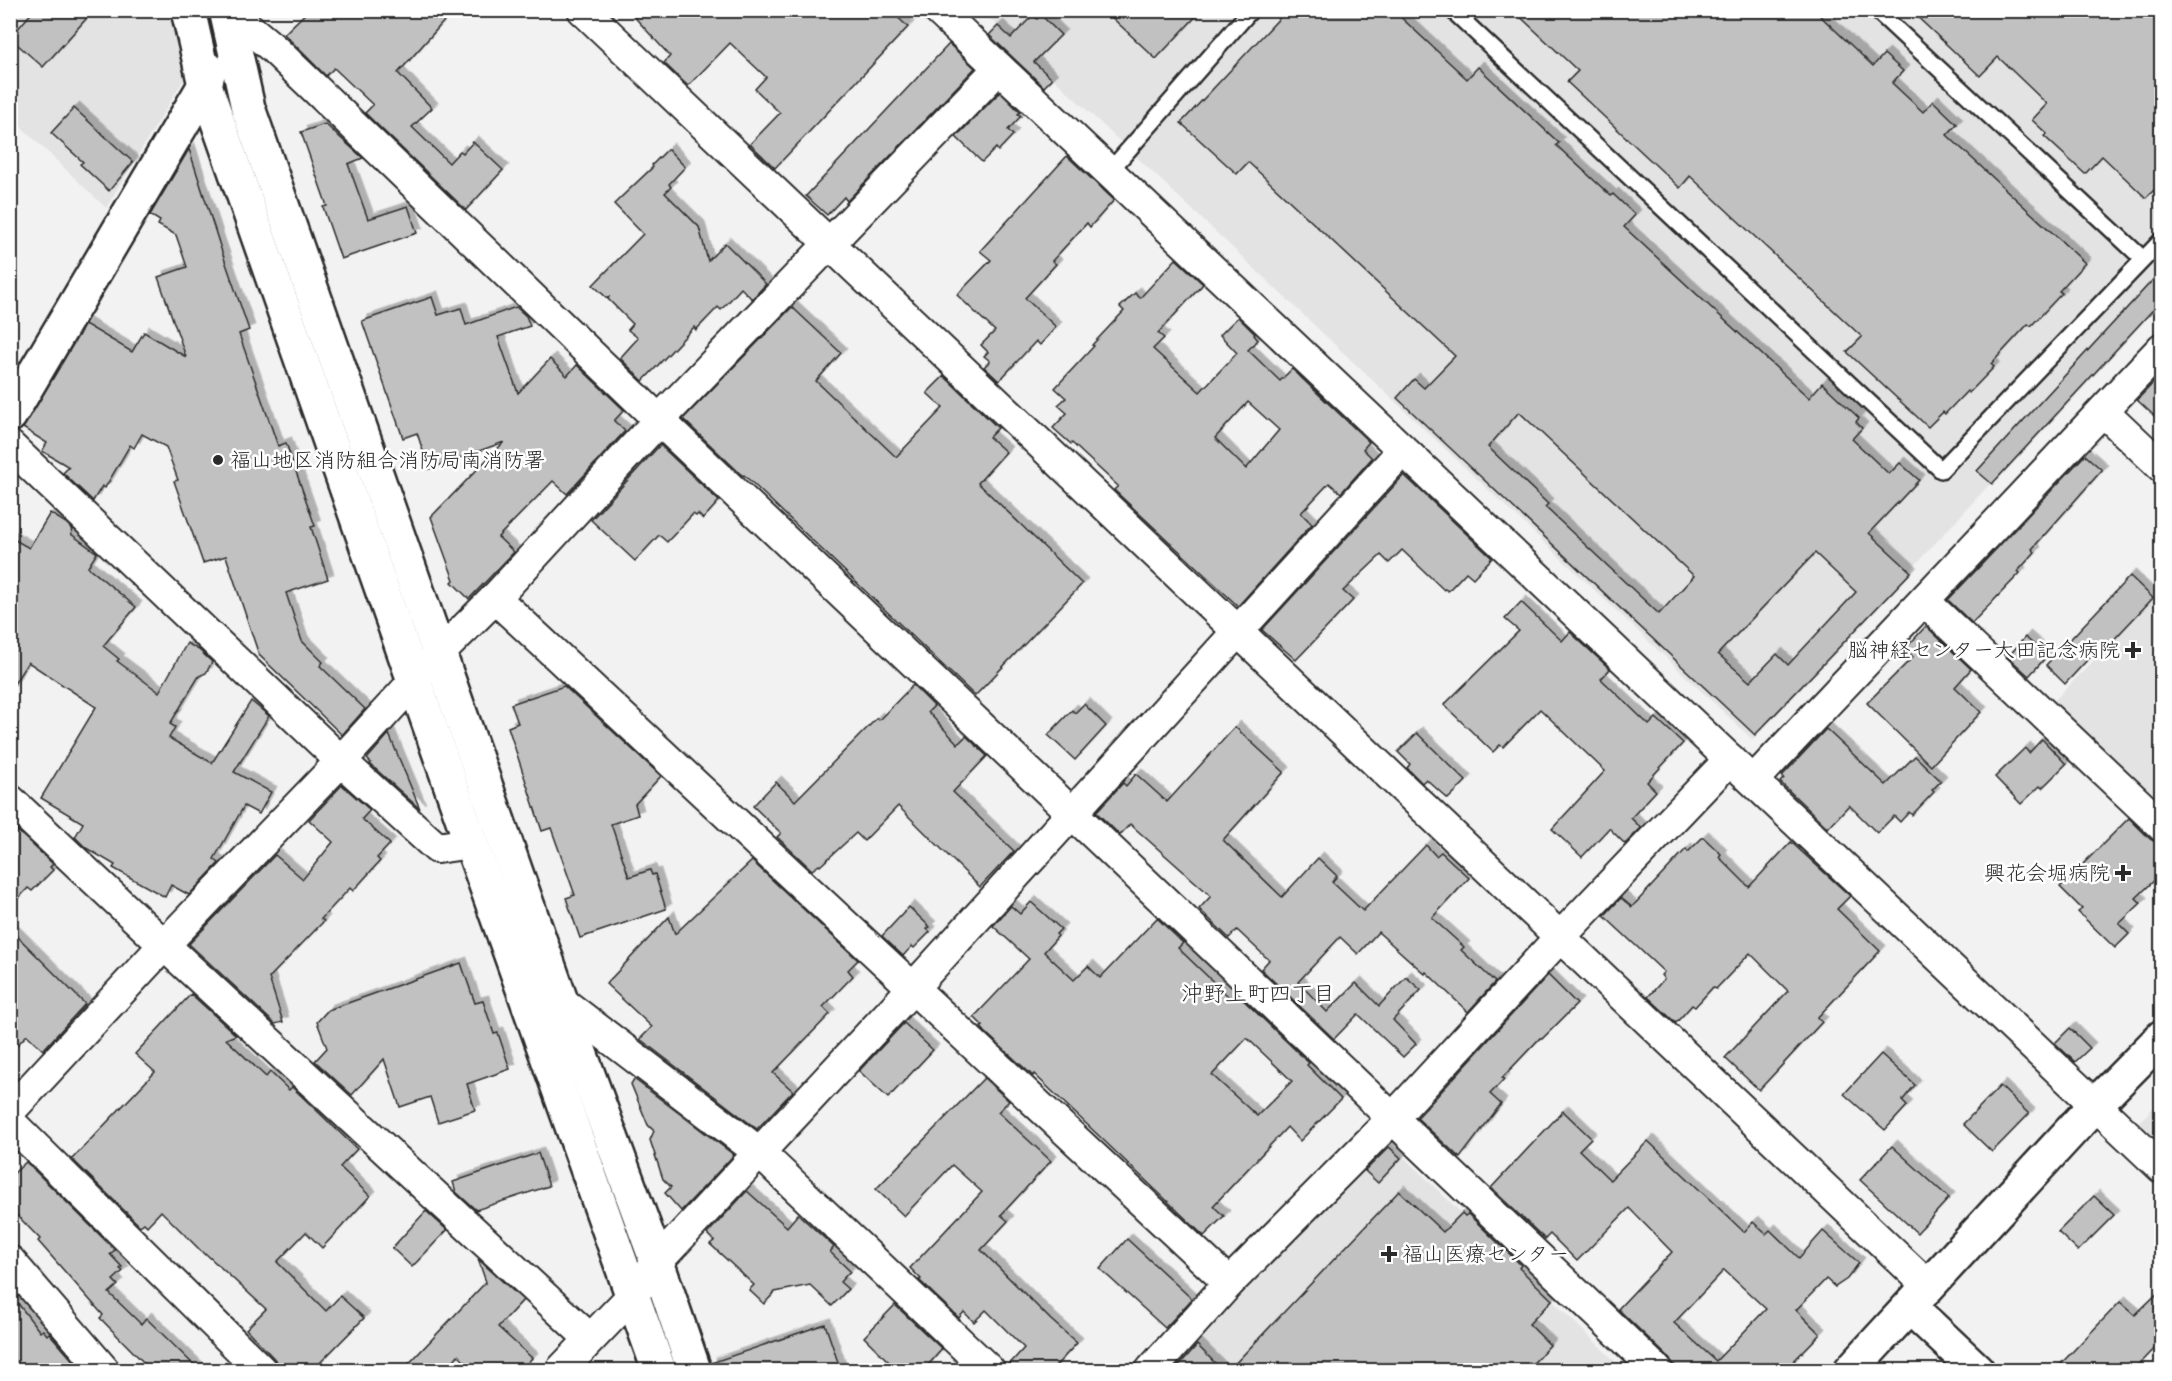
<svg xmlns="http://www.w3.org/2000/svg" width="2172" height="1381" viewBox="0 0 2172 1381" font-family="'Indie Flower','Klee One',sans-serif">
<style>
.built{fill:#e3e3e3}
.building{fill:#c1c1c1;stroke:#2b2b2b;stroke-width:1.5;fill-rule:evenodd;filter:url(#shadow)}
.lines{fill:none;stroke-linecap:round;stroke-linejoin:round}
.lane-casing{stroke:#2b2b2b;stroke-width:20}
.street-casing{stroke:#2b2b2b;stroke-width:34}
.secondary-casing{stroke:#2b2b2b;stroke-width:38}
.lane{stroke:#fff;stroke-width:15}
.street{stroke:#fff;stroke-width:30}
.secondary{stroke:#fff;stroke-width:33}
.poi-dot{fill:#2b2b2b;stroke:#fff;stroke-width:2}
.labels{text-anchor:middle;stroke-width:5;stroke-linejoin:round;paint-order:stroke}
.poi-label{font-size:21px;fill:#2b2b2b;stroke:#fff;text-anchor:start}
.neighbourhood-label{font-size:22px;fill:#2b2b2b;stroke:#fff}
</style>
<defs>
<filter id="shadow"><feDropShadow dx="5.5" dy="-5.5" stdDeviation="0" flood-color="#0004"/></filter>
</defs>
<rect width="100%" height="100%" fill="#f2f2f2"/>
<filter id="ink" filterUnits="userSpaceOnUse"><feTurbulence type="fractalNoise" baseFrequency=".0167" numOctaves="2"/><feDisplacementMap in="SourceGraphic" scale="12" xChannelSelector="R" yChannelSelector="G"/><feConvolveMatrix kernelMatrix="1 2 1 2 8 2 1 2 1" color-interpolation-filters="sRGB"/></filter>
<g filter="url(#ink)">
<g class="built">
<path d="M10 11H225L106 208 11 117Z"/>
<path d="M982 11H2161V299L1753 740Z"/>
<path d="M2159 594 2161 596 2162 759 2159 761 2162 763 2161 813 2051 704Z"/>
<path d="M2161 1100V1154L2134 1127Z"/>
<path d="M1384 1138 1624 1370H1164Z"/>
</g>
<g class="building">
<path d="M34 10H94L43 67 10 38Z"/>
<path d="M309 10H454L398 73 432 108 412 127 449 163 460 151 463 153 473 142 503 170 466 210 365 113 373 105 334 68 326 76 284 34Z"/>
<path d="M628 10H890L908 27 775 168 750 144 780 113 755 89 766 77 730 43 688 86 664 63 670 56Z"/>
<path d="M1104 10H1202L1156 59Z"/>
<path d="M1287 10H1393L1467 79 1478 67 1559 143 1556 145 1611 196 1613 194 1635 215 1624 227 1809 398 1822 383 1859 418 1856 422 1862 428 1852 439 1889 474 1900 463 1919 480 1869 533 1911 572 1755 735 1397 398 1414 379 1424 388 1455 356 1248 162 1237 174 1181 123ZM1519 412 1694 576 1659 614 1545 507 1548 504 1488 447ZM1815 553 1856 592 1788 665 1777 654 1750 682 1718 654Z"/>
<path d="M1513 10H1814L1873 66 1884 54 1903 71 1892 83 1923 112 1933 101 1957 124 1947 135 2085 263 2059 291 2062 293 2031 326 2028 324 1991 364 1994 367 1969 393 1967 391 1945 414 1943 412 1928 427 1847 352 1862 337 1690 176 1680 188 1567 82 1578 71Z"/>
<path d="M1910 10H2162V182L2146 198 2102 156 2085 174 2044 136 2047 134 2032 120 2047 104 1998 57 1980 76Z"/>
<path d="M1033 15 1037 19 1041 15 1061 35 1034 62 1052 79 1044 87 989 35 998 26 1011 38Z"/>
<path d="M949 44 975 68 847 201 844 197 827 215 806 196Z"/>
<path d="M1000 92 1020 112 1018 114 1021 116 1008 130 1013 135 998 151 996 148 982 162 956 137Z"/>
<path d="M74 108 133 162 109 191 80 164 83 162 51 133Z"/>
<path d="M325 124 363 158 348 164 368 219 408 206 417 233 341 259 323 207 327 206 301 132Z"/>
<path d="M189 149 220 246 249 330 239 334 278 446 286 443 315 526 311 527 328 579 286 593 302 641 323 662 320 666 365 709 342 735 259 655 226 556 203 563 174 481 178 480 166 447 142 434 134 448 130 445 105 488 102 486 93 501 63 473 69 467 42 451 47 443 23 428 85 324 132 352 144 332 186 357 158 277 187 267 176 235 158 225 160 221 150 215Z"/>
<path d="M668 149 685 167 669 184 671 187 665 193 699 227 708 261 725 243 766 284 752 299 741 288 721 310 718 307 696 330 694 327 643 381 620 358 638 338 628 330 633 324 608 299 609 297 607 298 593 285 643 234 614 204 653 167 652 165Z"/>
<path d="M1067 156 1114 200 1090 227 1087 223 1052 261 1056 264 1025 298 1056 327 1040 345 1036 341 999 381 984 367 990 361 984 356 988 352 981 345 995 331 957 295 991 260 980 251Z"/>
<path d="M1176 259 1203 284 1158 333 1164 338 1153 349 1200 392 1237 353 1220 335 1238 317 1255 334 1254 335 1258 340 1248 350 1280 381 1292 369 1369 442 1363 449 1372 458 1341 493 1329 483 1301 513 1312 524 1238 606 1114 490 1118 486 1072 443 1071 444 1053 428 1067 413 1058 405 1066 398 1055 388 1094 346 1092 345 1124 311 1120 307 1135 293 1140 298ZM1248 402 1279 430 1246 469 1215 438Z"/>
<path d="M2162 270V300L1992 484 1977 471Z"/>
<path d="M432 297 438 315 461 308 466 325 516 307 526 316 530 326 498 337 518 393 550 359 567 376 577 365 624 410 614 421 625 431 567 494 553 481 498 537 514 552 469 599 452 582 454 580 431 517 504 442 429 469 417 433 403 438 362 321Z"/>
<path d="M792 307 841 353 816 381 896 457 943 408 927 393 944 376 998 428 989 437 1006 452 978 483 1082 584 975 696 744 475 743 476 683 419Z"/>
<path d="M2162 374V423L2137 400Z"/>
<path d="M660 445 719 501 703 519 698 514 696 516 693 514 667 542 659 535 635 561 591 520Z"/>
<path d="M2085 455 2102 470 2032 549 2035 552 2018 571 2020 573 1972 623 1948 600Z"/>
<path d="M1404 475 1492 558 1473 578 1466 572 1448 591 1445 589 1444 590 1402 550 1389 563 1381 555 1343 591 1353 600 1296 660 1262 630Z"/>
<path d="M50 513 66 523 73 530 71 534 97 553 88 567 136 607 103 646 119 659 117 661 159 692 187 643 199 650 212 662 206 673 199 676 170 724 175 727 169 738 212 763 251 701 269 716 234 772 271 792 259 814 244 806 214 859 219 863 189 895 171 885 165 897 113 868 115 865 86 848 75 837 83 823 41 798 96 707 28 662 10 690V537L29 548Z"/>
<path d="M2130 576 2153 598 2104 650 2100 646 2065 684 2046 665Z"/>
<path d="M1521 602 1562 641 1570 632 1610 669 1601 679 1649 725 1656 718 1683 743 1647 782 1656 791 1631 818 1641 828 1625 844 1609 828 1582 857 1552 829 1605 771 1540 709 1503 747 1500 745 1493 752 1444 705 1519 631 1505 619Z"/>
<path d="M1926 626 1971 669 1955 687 1981 712 1931 766 1867 703 1913 657 1905 649Z"/>
<path d="M2025 637 2047 656 2029 676 2008 657Z"/>
<path d="M913 685 934 706 928 712 958 744 966 736 987 756 953 792 1014 851 980 887 898 806 864 841 856 833 820 866 819 865 812 870 777 837 781 833 753 806 776 782 795 801 877 718 879 720Z"/>
<path d="M564 686 661 776 635 804 638 815 611 824 629 877 650 870 652 875 655 874 666 909 580 938 566 898 575 895 551 828 542 831 508 727 518 723 511 704Z"/>
<path d="M1084 704 1106 726 1075 760 1048 735 1072 710 1075 713Z"/>
<path d="M1235 727 1284 772 1223 840 1282 897 1318 858 1337 876 1332 882 1363 911 1426 845 1436 856 1441 852 1469 878 1432 918 1464 947 1461 950 1495 982 1468 1012 1426 972 1425 974 1378 932 1358 954 1340 937 1298 982 1327 1012 1356 983 1379 1006 1406 977 1421 990 1393 1020 1416 1044 1403 1057 1358 1014 1334 1039 1261 969 1269 960 1237 930 1229 938 1199 909 1211 896 1130 824 1120 835 1096 812 1123 783 1126 786 1136 774 1167 802Z"/>
<path d="M1826 729 1886 785 1915 756 1941 781 1932 790 1934 792 1912 815 1909 812 1900 822 1894 816 1877 833 1849 805 1828 828 1780 782 1784 778 1782 776Z"/>
<path d="M1417 733 1466 781 1448 799 1426 779 1422 783 1407 768 1410 764 1398 752Z"/>
<path d="M389 734 420 809 370 764 371 763 367 759Z"/>
<path d="M2042 739 2066 764 2042 788 2040 786 2021 804 1995 777 2025 748 2029 753Z"/>
<path d="M342 785 370 810 362 819 390 844 377 858 380 861 353 891 350 888 321 919 324 921 269 978 283 1022 275 1024 189 944 275 855 303 879 333 842 309 820Z"/>
<path d="M2129 818 2150 839 2162 846V873L2136 898 2141 903 2119 924 2129 934 2115 948 2078 912 2082 909 2060 887Z"/>
<path d="M10 824 53 864 50 867 53 870 32 891 28 888 10 907Z"/>
<path d="M1703 837 1721 854 1719 857 1749 887 1791 842 1850 896 1837 909 1880 951 1817 1018 1822 1022 1759 1090 1725 1058 1788 991 1750 953 1716 989 1713 987 1695 1007 1692 1005 1676 1023 1648 997 1664 979 1661 975 1664 972 1604 916 1621 898 1632 907 1686 849 1688 852Z"/>
<path d="M752 861 858 960 848 970 853 976 823 1007 830 1014 773 1073 793 1091 757 1129 640 1039 652 1027 606 984 669 917 675 934Z"/>
<path d="M1031 902 1061 929 1056 934 1058 936 1044 952 1074 980 1088 966 1100 978 1157 918 1183 943 1178 948 1230 998 1235 993 1237 994 1309 1063 1307 1065 1341 1099 1300 1141 1287 1127 1213 1206 1224 1216 1204 1236 1034 1074 1033 1076 986 1033 981 1027 983 1026 974 1017 1029 959 993 926 1011 906 1020 914ZM1247 1038 1292 1081 1257 1116 1212 1075Z"/>
<path d="M909 907 930 927 927 929 930 932 914 948 912 946 903 956 882 936Z"/>
<path d="M10 929 85 1004 43 1050 27 1035 10 1052Z"/>
<path d="M461 963 475 1003 483 1001 494 1034 498 1033 510 1069 467 1084 475 1110 438 1122 430 1097 400 1107 384 1059 352 1095 315 1061 327 1048 317 1022 328 1010Z"/>
<path d="M1548 975 1577 1004 1542 1039 1540 1038 1502 1078 1504 1079 1490 1094 1501 1104 1460 1158 1417 1118Z"/>
<path d="M191 994 236 1035 226 1039 266 1077 270 1072 289 1090 292 1087 357 1149 340 1167 370 1196 322 1248 306 1232 277 1262 326 1311 340 1296 364 1318 312 1371H286L246 1329 266 1309 206 1254 205 1255 161 1211 147 1226 144 1223 140 1226 72 1159 155 1072 135 1054Z"/>
<path d="M904 1023 933 1050 888 1098 859 1071Z"/>
<path d="M2070 1028 2090 1048 2075 1062 2055 1043Z"/>
<path d="M1881 1054 1915 1085 1902 1101 1907 1106 1885 1130 1844 1094Z"/>
<path d="M984 1078 1009 1101 998 1112 1051 1161 1001 1215 1008 1221 981 1250 1051 1320 1077 1343 1051 1371H1006V1368L1024 1348 986 1310 974 1322 964 1312 959 1318 919 1280 921 1279 910 1268 982 1192 952 1165 904 1216 876 1189Z"/>
<path d="M634 1079 734 1155 681 1211 665 1193 671 1187 663 1179 650 1140 654 1131 648 1125 631 1084Z"/>
<path d="M2000 1086 2029 1114 1992 1152 1963 1124Z"/>
<path d="M1563 1111 1591 1138 1579 1150 1610 1180 1648 1141 1744 1232 1753 1222 1766 1234 1770 1230 1799 1258 1823 1231 1859 1263 1847 1279 1835 1287 1826 1279 1796 1310 1820 1334 1784 1371H1679L1669 1358 1618 1309 1672 1252 1629 1208 1577 1261 1550 1234 1545 1239 1491 1188ZM1724 1270 1766 1309 1716 1361 1674 1323Z"/>
<path d="M1892 1146 1949 1198 1917 1233 1860 1180Z"/>
<path d="M1389 1147 1401 1158 1378 1183 1365 1171Z"/>
<path d="M538 1153 549 1186 476 1210 456 1192 453 1182Z"/>
<path d="M26 1162 115 1250 110 1254 122 1267 120 1269 123 1271 113 1280 118 1285 109 1293 141 1324 146 1318 200 1371H152L100 1318 103 1315 38 1241 40 1239 10 1208V1177Z"/>
<path d="M747 1191 787 1227 798 1214 834 1247 830 1252 850 1271 840 1282 848 1289 832 1306 810 1285 775 1292 764 1304 749 1290 754 1285 710 1244 714 1241 707 1234Z"/>
<path d="M1399 1191 1443 1232 1462 1213 1465 1216 1468 1214 1521 1265 1519 1268 1552 1300 1529 1324 1550 1345 1526 1371H1228Z"/>
<path d="M2094 1196 2114 1215 2078 1251 2058 1232Z"/>
<path d="M426 1211 447 1230 412 1267 392 1248Z"/>
<path d="M1127 1239 1192 1299 1165 1328 1100 1269Z"/>
<path d="M478 1259 523 1300 498 1327 532 1358 520 1371H474L458 1355 445 1371H402L486 1282Z"/>
<path d="M2162 1289V1341L2133 1371H2054L2120 1302 2135 1315Z"/>
<path d="M10 1293 40 1332 43 1330 47 1335 49 1333 82 1371H10Z"/>
<path d="M895 1305 942 1349 923 1371H898L864 1337Z"/>
<path d="M825 1324 841 1371H712L711 1363Z"/>
<path d="M1197 1345 1223 1371H1174Z"/>
</g>
<g class="lines">
<defs>
<g id="lane">
<path d="M1452 10 1941 470 2162 240"/>
<path d="M1876 10 2143 259"/>
<path d="M1108 173 1251 10"/>
</g>
<g id="street">
<path d="M227 10 274 49 659 420 1657 1370"/>
<path d="M583 10 1929 1287"/>
<path d="M938 10 2162 1168"/>
<path d="M2103 411 2162 467"/>
<path d="M10 446 341 761 437 848 471 843"/>
<path d="M495 598 1229 1283"/>
<path d="M1924 601 2162 826"/>
<path d="M1754 780 2162 348"/>
<path d="M10 800 164 945 590 1339"/>
<path d="M561 1001 760 1153 989 1370"/>
<path d="M10 1111 164 945 341 761 439 654 495 598 659 420 999 68"/>
<path d="M10 1122 261 1370"/>
<path d="M10 1261 104 1370"/>
<path d="M561 1370 633 1295 657 1262 912 989 1402 451"/>
<path d="M1151 1370 1229 1283 1392 1119 1561 936 1730 759"/>
</g>
<g id="secondary">
<path d="M188 10 205 85 471 843 659 1370"/>
<path d="M226 10 248 108 561 1001 657 1262 694 1370"/>
<path d="M10 415 205 85 209 70"/>
<path d="M1910 1307 1977 1370"/>
<path d="M1851 1370 2095 1105 2162 1037"/>
</g>
</defs>
<use href="#lane" class="lane-casing"/>
<use href="#street" class="street-casing"/>
<use href="#secondary" class="secondary-casing"/>
<use href="#lane" class="lane"/>
<use href="#street" class="street"/>
<use href="#secondary" class="secondary"/>
</g>
</g>
<g class="poi-dot">
<circle cx="218" cy="460" r="6"/>
<path d="M2130 641h6v6h6v6h-6v6h-6v-6h-6v-6h6z"/>
<path d="M2120 864h6v6h6v6h-6v6h-6v-6h-6v-6h6z"/>
<path d="M1386 1245h6v6h6v6h-6v6h-6v-6h-6v-6h6z"/>
</g>
<g class="labels">
<g class="poi-label">
<text x="230" y="467">福山地区消防組合消防局南消防署</text>
<text x="2120" y="657" text-anchor="end">脳神経センター大田記念病院</text>
<text x="2110" y="880" text-anchor="end">興花会堀病院</text>
<text x="1402" y="1261">福山医療センター</text>
</g>
<g class="neighbourhood-label">
<text x="1258" y="1001">沖野上町四丁目</text>
</g>
</g>
<rect width="2172" height="1381" fill="none" stroke="#fff" stroke-width="36"/>
<rect x="18" y="18" width="2136" height="1345" fill="none" stroke="#2b2b2b" stroke-width="2" filter="url(#ink)"/>
</svg>
